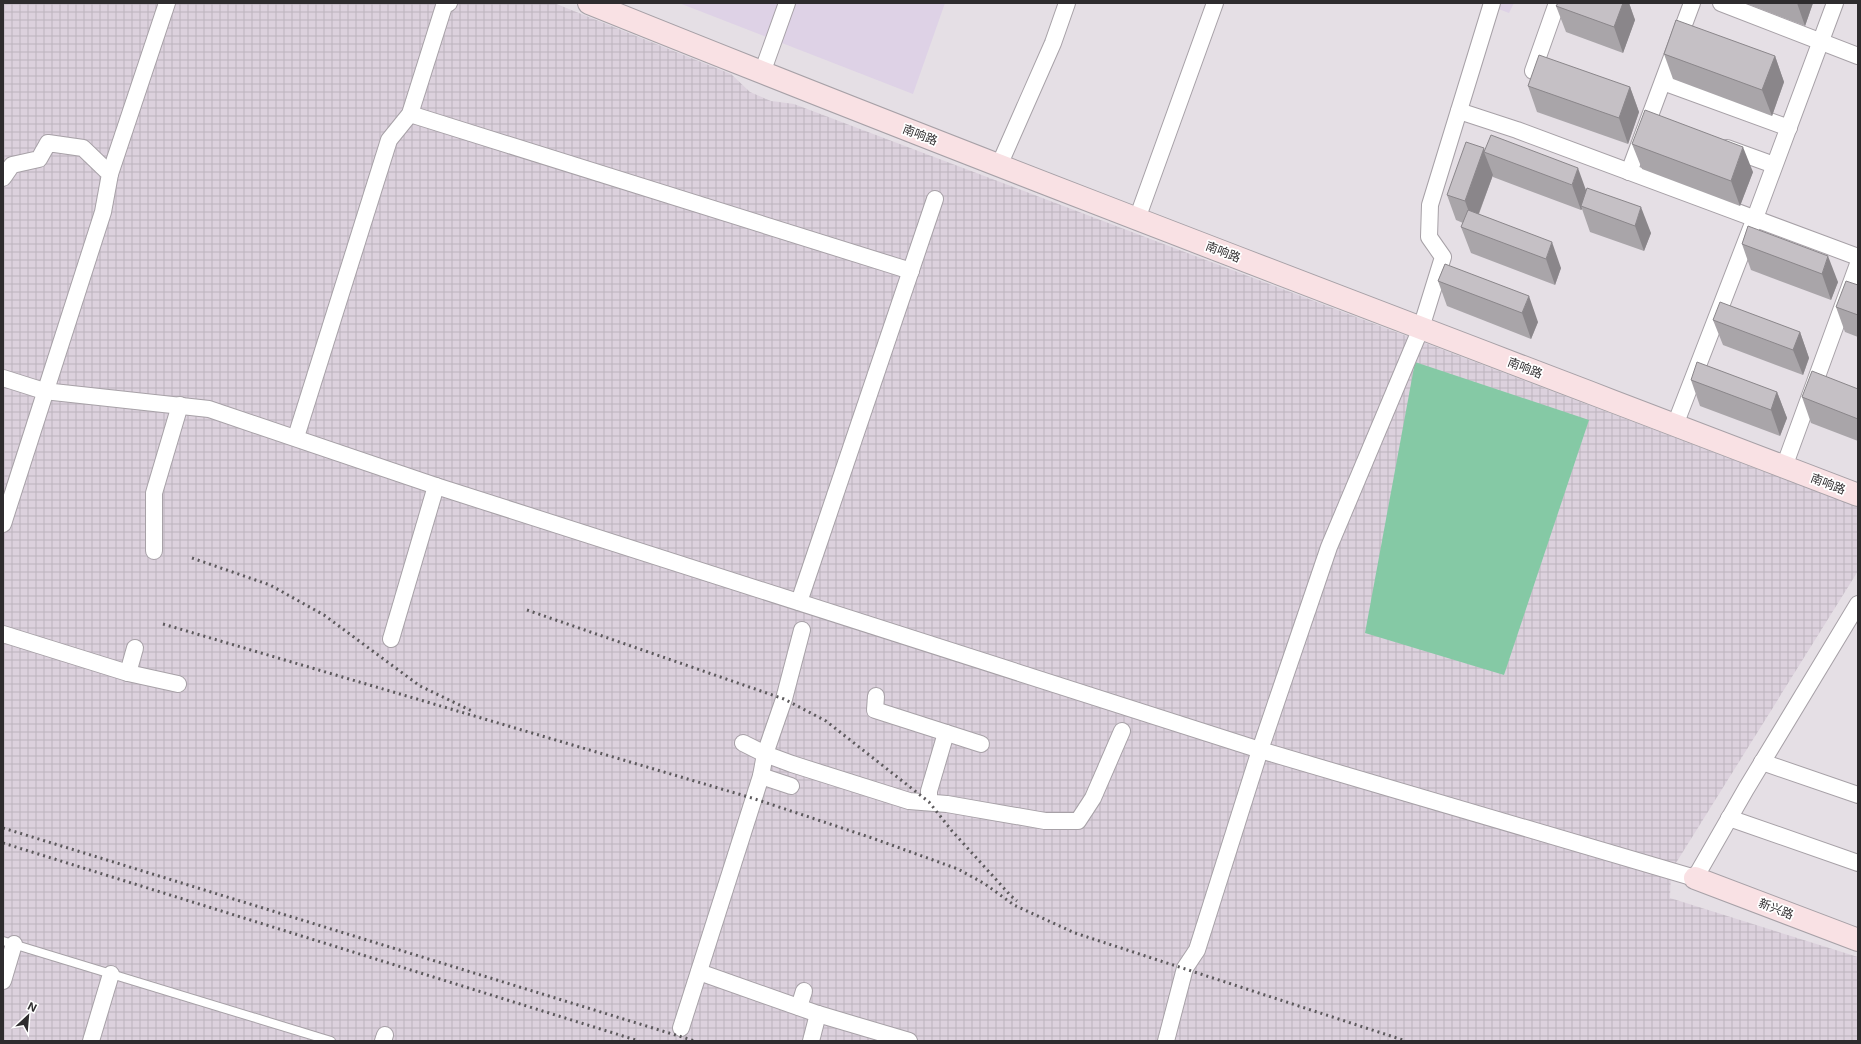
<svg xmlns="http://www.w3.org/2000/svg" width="1861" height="1044" viewBox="0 0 1861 1044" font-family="Inter,'Noto Sans SC',sans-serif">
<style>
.industrial{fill:url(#industrial-grid)}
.education{fill:#ded2e6}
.park{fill:#85c9a5}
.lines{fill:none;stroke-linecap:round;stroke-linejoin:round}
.lane-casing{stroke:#a7a1a7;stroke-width:10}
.street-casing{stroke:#a7a1a7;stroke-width:18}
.secondary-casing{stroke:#a7a1a7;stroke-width:24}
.lane{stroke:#fff;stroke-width:8}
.street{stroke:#fff;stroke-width:16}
.secondary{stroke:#f9e1e4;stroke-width:22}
.rail{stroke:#5c595c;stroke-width:3;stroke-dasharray:2 4;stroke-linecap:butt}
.wall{fill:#a9a5a9}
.shaded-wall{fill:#8a868a}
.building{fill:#c5c0c5;stroke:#8a868a}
.labels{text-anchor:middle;stroke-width:3.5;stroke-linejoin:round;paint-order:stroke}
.street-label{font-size:12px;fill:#2e2c2e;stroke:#fff}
</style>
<defs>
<pattern id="industrial-grid" width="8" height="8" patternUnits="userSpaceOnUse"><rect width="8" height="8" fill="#dcd1dd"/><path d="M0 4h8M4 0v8" fill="none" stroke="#bdb4be"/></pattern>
</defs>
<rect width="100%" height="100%" fill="#e5dfe5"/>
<path class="industrial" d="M3 3H554L731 74 750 92 771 101 794 104 1858 507V571L1671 871 1670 898 1858 957V1041H3Z"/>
<g class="education">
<path d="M679 3H945L913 94Z"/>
<path d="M1483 3H1514L1509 13Z"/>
</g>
<path class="park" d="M1415 362 1589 420 1504 675 1365 633Z"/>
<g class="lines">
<defs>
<path id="lane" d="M3 941 331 1041"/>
<g id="street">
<path d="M1721 3 1858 56"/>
<path d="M1533 71 1557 3"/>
<path d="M762 73 787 3"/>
<path d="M1663 82 1789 128"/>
<path d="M1459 111 1517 130 1858 257"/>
<path d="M410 114 911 271"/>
<path d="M1727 148 1774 165"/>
<path d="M1001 161 1053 43 1067 3"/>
<path d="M1629 172 1692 3"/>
<path d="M110 174 167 3"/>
<path d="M3 178 12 165 39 159 48 143 83 148 110 174 103 212 3 524"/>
<path d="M1137 219 1215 3"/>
<path d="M3 378 44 391 209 409 436 486 1260 750 1695 878 1746 789 1858 604"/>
<path d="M1675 425 1755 218 1835 3"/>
<path d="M296 437 389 140 410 114 444 6 449 3"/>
<path d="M1784 467 1858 264"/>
<path d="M154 551V493L180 405"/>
<path d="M799 602 935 199"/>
<path d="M3 634 128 673 178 684"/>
<path d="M391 639 436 486"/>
<path d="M128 673 135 648"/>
<path d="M876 696 875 710 981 744"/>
<path d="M743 743 765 754 792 764 909 801 947 804 1045 821H1078L1093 798 1122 731"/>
<path d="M1762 762 1858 795"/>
<path d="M761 776 791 786"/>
<path d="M929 802V791L946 733"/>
<path d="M1729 818 1858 863"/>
<path d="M699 972 818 1014 909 1041"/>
<path d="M3 981 14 944"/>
<path d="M799 1007 804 991"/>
<path d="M681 1028 761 776 765 754 784 699 802 630"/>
<path d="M91 1041 111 974"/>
<path d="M383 1041 385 1035"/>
<path d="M811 1041 818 1014"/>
<path d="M1166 1041 1185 968 1197 950 1260 750 1329 547 1421 328 1443 257 1429 237 1430 205 1492 3"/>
</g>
<g id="secondary">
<path d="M589 3C1010 173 1435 333 1858 495"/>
<path d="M1695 878 1858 940"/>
</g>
</defs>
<use href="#lane" class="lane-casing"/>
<use href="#street" class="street-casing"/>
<use href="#secondary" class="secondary-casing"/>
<use href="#lane" class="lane"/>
<use href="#street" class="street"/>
<use href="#secondary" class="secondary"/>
<g class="rail">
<path d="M192 558 270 585 324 615 420 686 472 711"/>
<path d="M527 610 784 699 826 721 929 802 952 831 1011 896 1017 901"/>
<path d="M163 624 752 798 872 838 958 869 985 884 1014 905 1075 933 1406 1041"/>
<path d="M3 828 695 1041"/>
<path d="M3 843 639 1041"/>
</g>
</g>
<g class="wall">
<path d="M1558 3H1629L1635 20 1623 53 1566 32 1556 6Z"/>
<path d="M1745 3H1813L1805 26Z"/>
<path d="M1664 54 1775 56 1784 82 1772 116 1673 79Z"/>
<path d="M1528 86 1630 87 1639 112 1628 144 1537 112Z"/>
<path d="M1632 144 1753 172 1740 206 1642 169Z"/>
<path d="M1485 150 1586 191 1651 233 1644 251 1590 232 1582 209 1581 210 1493 177V175L1479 214 1561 268 1555 285 1471 253 1461 227 1463 223 1456 220 1447 195Z"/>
<path d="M1748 226 1838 282 1831 300 1751 270 1742 244Z"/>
<path d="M1445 264 1538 322 1531 339 1447 306 1438 281Z"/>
<path d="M1858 285V337L1845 332 1836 307Z"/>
<path d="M1713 320 1800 332 1809 358 1803 375 1723 345Z"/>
<path d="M1691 380 1777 392 1787 418 1780 436 1700 406Z"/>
<path d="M1858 389V441L1811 423 1802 397Z"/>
</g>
<g class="shaded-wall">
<path d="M1623 3H1629L1635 20 1623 53 1614 27Z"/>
<path d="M1797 3H1813L1805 26Z"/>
<path d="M1775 56 1784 82 1772 116 1762 90Z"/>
<path d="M1630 87 1639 112 1628 144 1619 118Z"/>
<path d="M1743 147 1753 172 1740 206 1731 181Z"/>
<path d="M1484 148 1485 152H1484L1493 175 1474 226 1465 201Z"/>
<path d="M1578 168 1587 193 1581 206 1582 209 1581 210 1572 185Z"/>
<path d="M1641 207 1651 233 1644 251 1635 226Z"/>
<path d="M1552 242 1561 268 1555 285 1546 259Z"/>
<path d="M1828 256 1838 282 1831 300 1822 274Z"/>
<path d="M1529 296 1538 322 1531 339 1522 313Z"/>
<path d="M1800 332 1809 358 1803 375 1793 350Z"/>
<path d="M1777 392 1787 418 1780 436 1771 410Z"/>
</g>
<g class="building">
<path d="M1558 3H1623L1614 27 1556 6Z"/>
<path d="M1676 20 1775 56 1762 90 1664 54Z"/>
<path d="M1539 55 1630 87 1619 118 1528 86Z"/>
<path d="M1645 110 1743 147 1731 181 1632 144Z"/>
<path d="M1491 135 1578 168 1572 185 1484 152Z"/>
<path d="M1466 142 1484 148 1465 201 1447 195Z"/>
<path d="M1587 188 1641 207 1635 226 1581 206Z"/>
<path d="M1468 210 1552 242 1546 259 1461 227Z"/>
<path d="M1748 226 1828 256 1822 274 1742 244Z"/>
<path d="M1445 264 1529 296 1522 313 1438 281Z"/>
<path d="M1846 281 1858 285V315L1836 307Z"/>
<path d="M1720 302 1800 332 1793 350 1713 320Z"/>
<path d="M1697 362 1777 392 1771 410 1691 380Z"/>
<path d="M1812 371 1858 389V419L1802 397Z"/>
</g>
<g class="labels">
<g class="street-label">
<text transform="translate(920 135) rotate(21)" y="4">南响路</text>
<text transform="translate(1223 252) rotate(21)" y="4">南响路</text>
<text transform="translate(1525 368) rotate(21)" y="4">南响路</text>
<text transform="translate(1828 484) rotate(21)" y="4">南响路</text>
<text transform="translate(1776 909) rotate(21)" y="4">新兴路</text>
</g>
</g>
<rect width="1861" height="1044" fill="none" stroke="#2e2c2e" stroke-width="8"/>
<g transform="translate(28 1016) rotate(26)" stroke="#ffffff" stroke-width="3" paint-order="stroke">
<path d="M0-3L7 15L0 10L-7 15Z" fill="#2e2c2e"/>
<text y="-6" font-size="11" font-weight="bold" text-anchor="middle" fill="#2e2c2e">N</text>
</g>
</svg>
